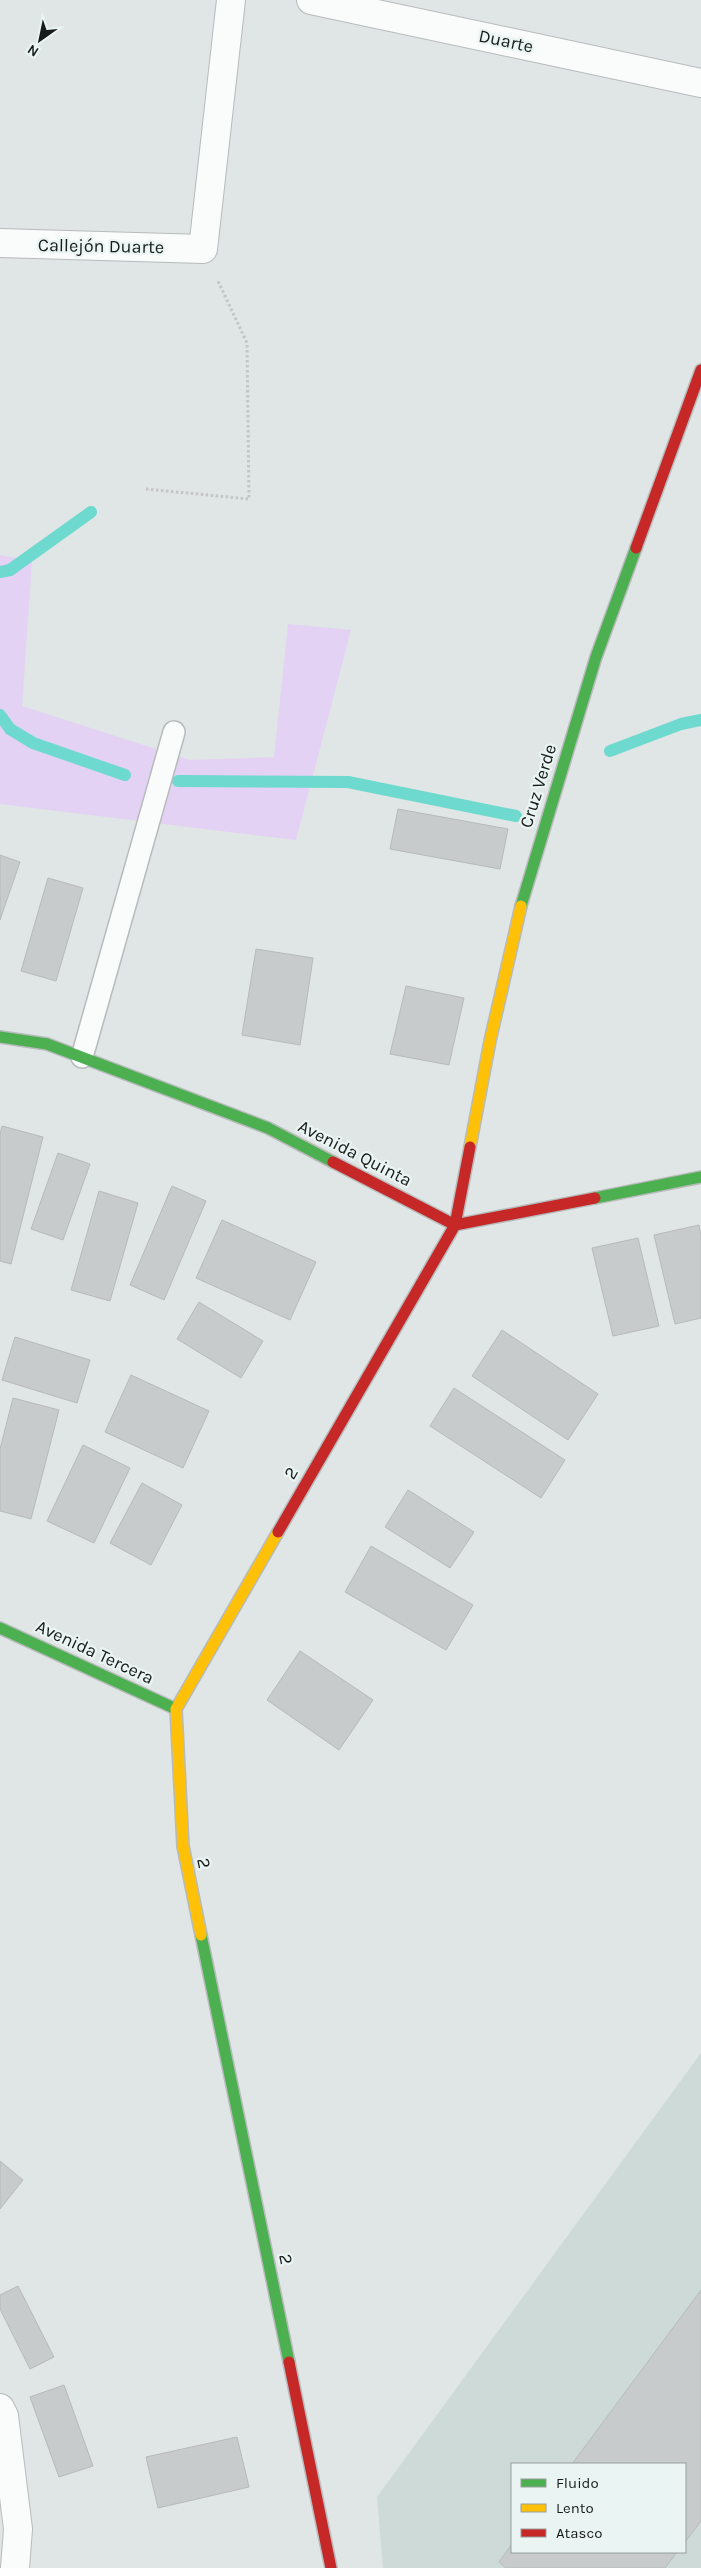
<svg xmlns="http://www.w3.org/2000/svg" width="701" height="2568" viewBox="0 0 701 2568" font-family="Karla,sans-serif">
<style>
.built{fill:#cddad8;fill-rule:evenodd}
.green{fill:#e3d2f3}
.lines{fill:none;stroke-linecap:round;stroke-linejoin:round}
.stream{stroke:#6ed9ce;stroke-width:12}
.building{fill:#c7cbcb;stroke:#b6baba}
.lane-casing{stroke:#b7bbbb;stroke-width:24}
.street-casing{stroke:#b7bbbb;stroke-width:30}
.fast-casing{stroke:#b7bbbb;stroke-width:14}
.slow-casing{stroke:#b7bbbb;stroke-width:14}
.jam-casing{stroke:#b7bbbb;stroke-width:14}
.path{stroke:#c4c5c5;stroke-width:3;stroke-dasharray:2.5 2.5;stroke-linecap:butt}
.lane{stroke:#fafbfb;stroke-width:21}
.street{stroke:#fafbfb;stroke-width:28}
.fast{stroke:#4caf50;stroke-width:11}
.slow{stroke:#ffc107;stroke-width:11}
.jam{stroke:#c62828;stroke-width:11}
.labels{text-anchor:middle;stroke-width:4.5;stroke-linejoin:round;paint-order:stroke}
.street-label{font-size:18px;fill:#171b1a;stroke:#eaf5f3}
</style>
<rect width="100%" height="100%" fill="#e0e5e5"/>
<path class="built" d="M701 2053V2568H383L377 2497ZM512 2464H685V2552H512Z"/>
<path class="green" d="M0 555 32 561 22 706 190 760 274 757 288 624 351 630 296 840 0 804Z"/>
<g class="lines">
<g class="stream">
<path d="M0 572 10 570 91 512"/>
<path d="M0 715 10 729 33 743 125 775"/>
<path d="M610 751 681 724 701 720"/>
<path d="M178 781 348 782 516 816"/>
</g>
</g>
<g class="building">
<path d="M398 809 508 829 500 869 390 849Z"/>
<path d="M0 855 20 862 0 920Z"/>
<path d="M48 878 83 888 56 981 21 971Z"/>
<path d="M256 949 313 958 300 1045 242 1035Z"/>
<path d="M406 986 464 998 449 1065 390 1054Z"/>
<path d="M2 1126 43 1137 11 1264 0 1261V1134Z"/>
<path d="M58 1153 90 1164 63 1240 31 1229Z"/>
<path d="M172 1186 206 1201 164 1300 130 1285Z"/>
<path d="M99 1191 138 1203 110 1301 71 1290Z"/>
<path d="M222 1220 316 1262 290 1320 196 1278Z"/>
<path d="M699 1225 701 1236V1318L675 1324 654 1235Z"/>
<path d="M638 1238 659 1326 613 1336 592 1248Z"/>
<path d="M199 1302 263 1341 241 1378 177 1339Z"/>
<path d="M502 1330 598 1394 568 1440 472 1376Z"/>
<path d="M15 1337 90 1360 77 1403 2 1380Z"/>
<path d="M131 1375 209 1411 183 1468 105 1432Z"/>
<path d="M454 1388 565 1460 541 1498 430 1426Z"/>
<path d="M13 1398 59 1410 31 1519 0 1511V1449Z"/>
<path d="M83 1445 130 1468 94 1543 47 1521Z"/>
<path d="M142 1483 182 1505 151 1565 110 1543Z"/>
<path d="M408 1490 474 1532 450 1568 385 1527Z"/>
<path d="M371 1546 473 1605 446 1650 345 1592Z"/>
<path d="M300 1651 373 1700 339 1750 267 1700Z"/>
<path d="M0 2161 23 2180 0 2209Z"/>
<path d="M18 2286 54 2357 30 2369 0 2309V2295Z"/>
<path d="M701 2290V2521L685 2542V2464H572Z"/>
<path d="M64 2385 93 2466 59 2477 30 2397Z"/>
<path d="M237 2437 249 2487 158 2508 146 2457Z"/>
<path d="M512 2544V2552H677L665 2568H506L499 2562Z"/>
</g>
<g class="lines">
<defs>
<path id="lane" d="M82 1057 174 732"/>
<g id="street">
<path d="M311 0 701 83"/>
<path d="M0 243 203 249 231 0"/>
<path d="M0 2408 4 2416 18 2529 15 2568"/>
</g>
<g id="fast">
<path d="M521 906 596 657 636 548"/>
<path d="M0 1037 47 1044 268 1128 333 1162"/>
<path d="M595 1198 701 1177"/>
<path d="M0 1628 176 1709"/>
<path d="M201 1935 289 2362"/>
</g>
<g id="slow">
<path d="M470 1147 490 1041 521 906"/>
<path d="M201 1935 183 1846 176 1709 278 1532"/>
</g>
<g id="jam">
<path d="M636 548 701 370"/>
<path d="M333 1162 455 1225 595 1198"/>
<path d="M278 1532 455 1225 470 1147"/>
<path d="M289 2362 331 2568"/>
</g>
</defs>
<use href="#lane" class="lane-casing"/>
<use href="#street" class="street-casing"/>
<use href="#fast" class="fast-casing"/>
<use href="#slow" class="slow-casing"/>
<use href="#jam" class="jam-casing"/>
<path class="path" d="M146 489 249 499 247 343 218 281"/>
<use href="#lane" class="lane"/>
<use href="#street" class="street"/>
<use href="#fast" class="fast"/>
<use href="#slow" class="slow"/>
<use href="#jam" class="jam"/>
</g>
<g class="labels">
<g class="street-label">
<text transform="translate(506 41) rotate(12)" y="6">Duarte</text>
<text transform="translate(101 246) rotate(1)" y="6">Callejón Duarte</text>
<text transform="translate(538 786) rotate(-73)" y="6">Cruz Verde</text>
<text transform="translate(355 1153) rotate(27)" y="6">Avenida Quinta</text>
<text transform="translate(291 1473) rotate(-60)" y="6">2</text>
<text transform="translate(95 1652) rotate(25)" y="6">Avenida Tercera</text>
<text transform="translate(204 1863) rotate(78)" y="6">2</text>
<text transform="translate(286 2259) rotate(78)" y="6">2</text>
</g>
</g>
<rect x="511" y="2463" width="175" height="90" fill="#eaf5f3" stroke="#969e9c"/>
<rect x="521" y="2479" width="25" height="8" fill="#4caf50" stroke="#969e9c"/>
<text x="556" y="2488" font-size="15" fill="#171b1a">Fluido</text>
<rect x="521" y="2504" width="25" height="8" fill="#ffc107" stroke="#969e9c"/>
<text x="556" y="2513" font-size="15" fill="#171b1a">Lento</text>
<rect x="521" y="2529" width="25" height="8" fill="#c62828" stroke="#969e9c"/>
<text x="556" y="2538" font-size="15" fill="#171b1a">Atasco</text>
<g transform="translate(40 40) rotate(213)" stroke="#eaf5f3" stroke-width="4" paint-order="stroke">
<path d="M0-4L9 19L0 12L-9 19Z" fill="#171b1a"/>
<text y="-8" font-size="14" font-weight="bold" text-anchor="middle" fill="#171b1a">N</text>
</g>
</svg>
